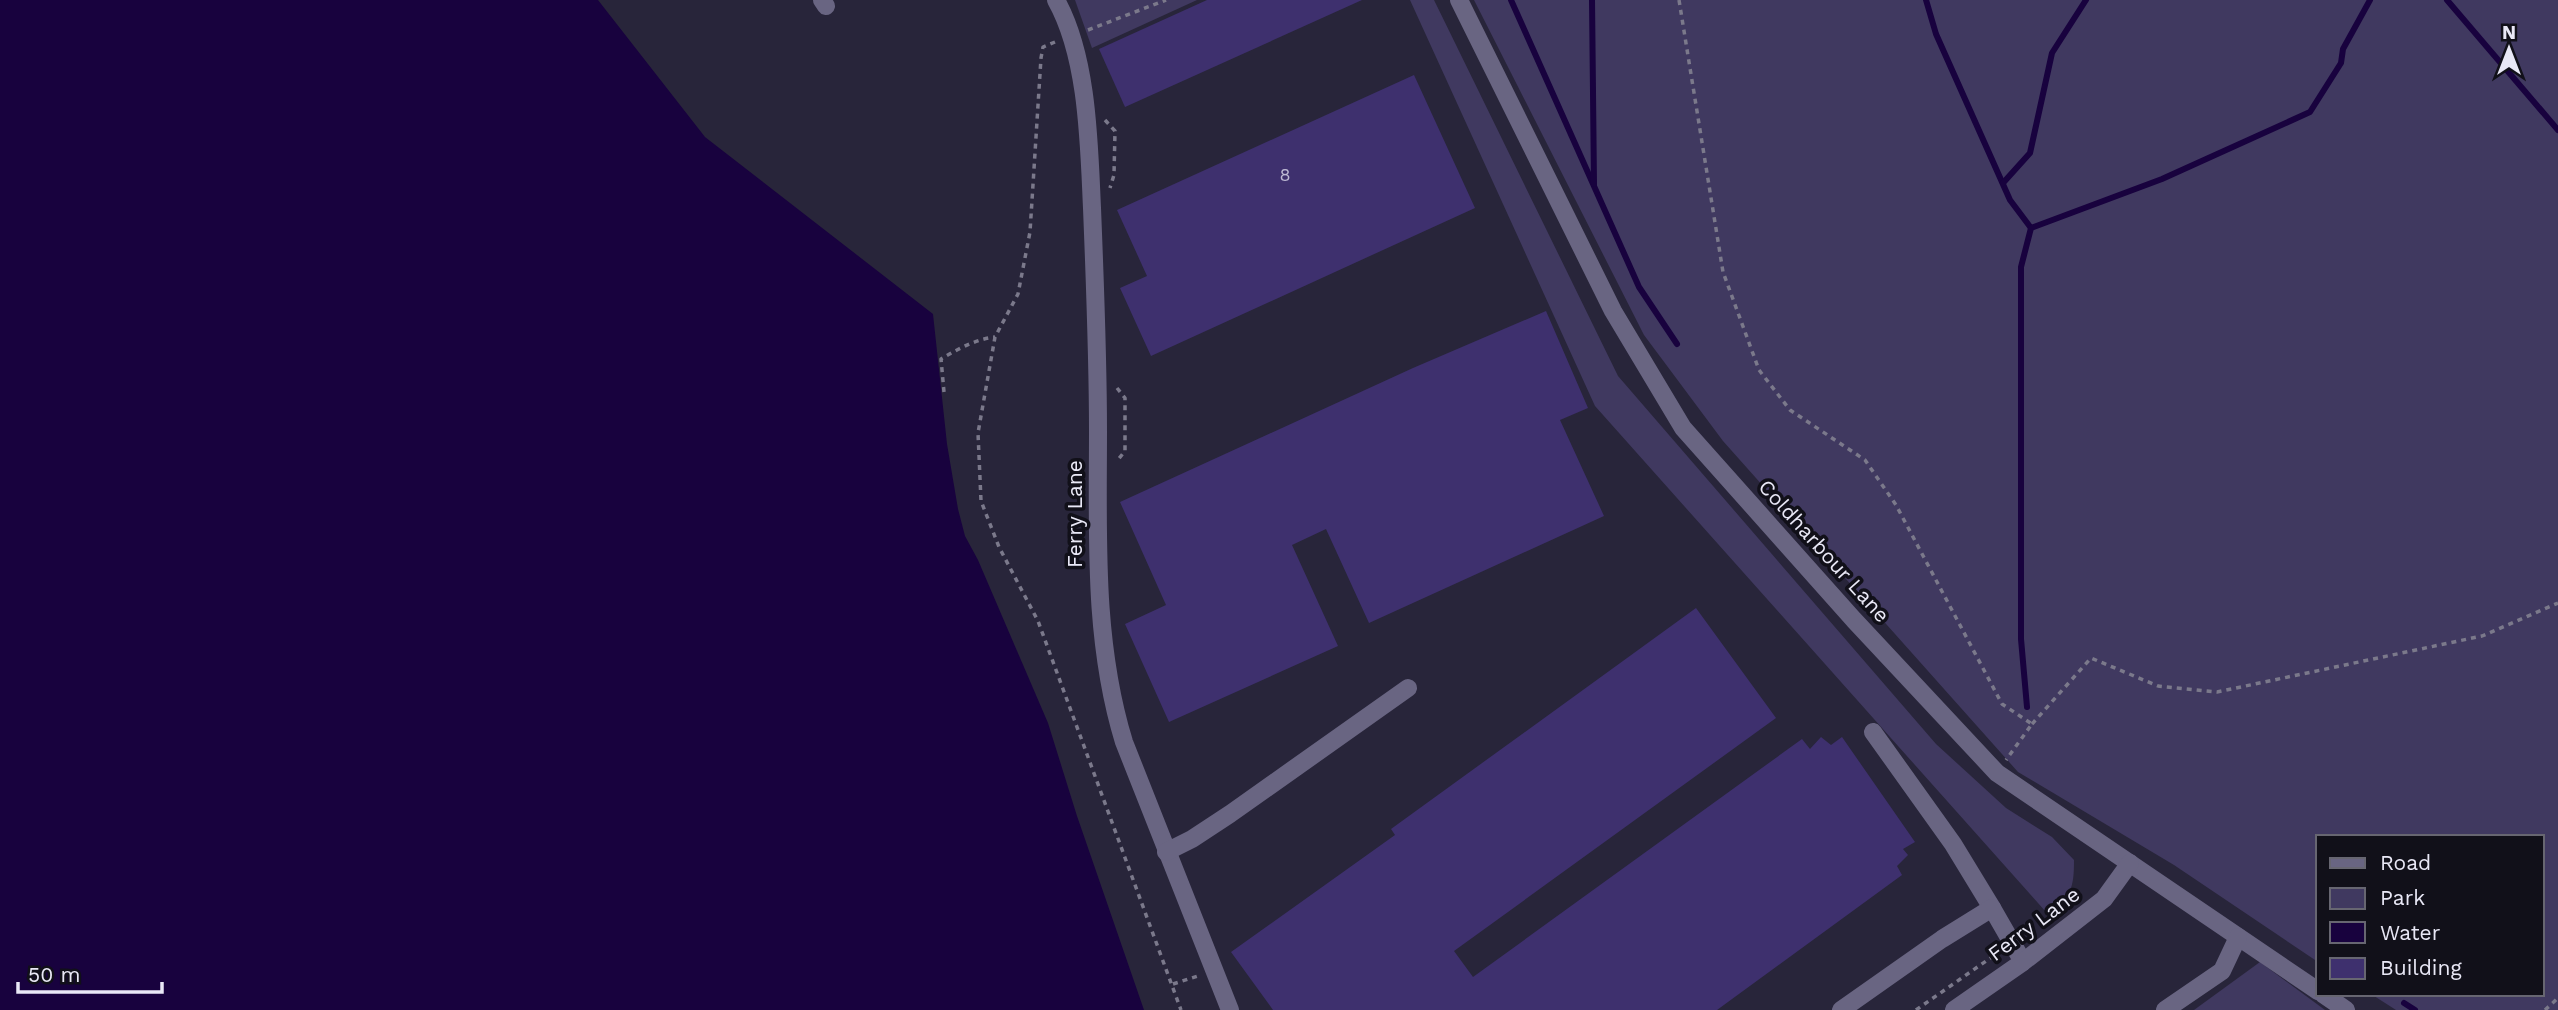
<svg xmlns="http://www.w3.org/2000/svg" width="2558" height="1010" viewBox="0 0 2558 1010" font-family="'Work Sans',sans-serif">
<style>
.green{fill:#403960}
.water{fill:#18023e}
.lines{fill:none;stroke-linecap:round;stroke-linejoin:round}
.stream{stroke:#18023e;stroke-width:6}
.building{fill:#3e306e}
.path{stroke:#7b798b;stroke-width:3.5;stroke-dasharray:5 5;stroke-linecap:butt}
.minor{stroke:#696582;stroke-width:18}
.labels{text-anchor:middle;stroke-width:7;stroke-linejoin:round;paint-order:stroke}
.number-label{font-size:18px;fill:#bebad4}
.street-label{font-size:21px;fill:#e9e8f6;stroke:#111019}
</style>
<rect width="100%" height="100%" fill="#28253a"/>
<g class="green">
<path d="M1075 0H1197L1092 48Z"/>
<path d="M1410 0H1434L1618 376 1936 744 2006 808 2052 837 2074 860C2074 889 2071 898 2046 912L1595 406Z"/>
<path d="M1474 0H2558V1010H2396L2371 994H2542V837H2318V962L2174 865 2018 772 1723 441 1644 335Z"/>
<path d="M2260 962 2325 1010H2194Z"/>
</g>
<path class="water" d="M0 0H598L705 137 933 314 947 444 958 509 965 536 978 560 1048 723 1077 816 1144 1010H0Z"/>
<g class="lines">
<g class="stream">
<path d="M1511 0 1639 287 1677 344"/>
<path d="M1592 0 1594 184"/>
<path d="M1926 0 1936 34 2010 200 2031 228"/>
<path d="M2447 0 2558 130"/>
<path d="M2003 183 2030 153 2052 53 2086 0"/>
<path d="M2027 707 2021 639V267L2031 228 2162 179 2310 112 2341 63 2343 49 2370 0"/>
<path d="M2404 1003 2415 1010"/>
</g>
</g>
<g class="building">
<path d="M1207 0H1362L1125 107 1099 49Z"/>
<path d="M1414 75 1475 208 1151 356 1120 288 1147 276 1117 210Z"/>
<path d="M1546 311 1588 408 1560 420 1604 516 1369 623 1326 529 1292 545 1338 646 1169 722 1125 624 1166 605 1120 502 1413 368Z"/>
<path d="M1696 608 1776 718 1454 951 1473 977 1802 739 1810 749 1821 737 1831 745 1842 737 1915 842 1903 849 1908 855 1897 866 1902 875 1717 1010H1273L1231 952 1395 835 1391 829Z"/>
</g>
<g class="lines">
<g class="path">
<path d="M1679 0 1723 272 1759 370 1790 410 1865 460 1896 505 2002 704 2032 724 2006 760"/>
<path d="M1088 30 1166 0"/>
<path d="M1055 42 1043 47 1041 58 1030 232 1018 294 995 337 978 433 981 501 999 547 1038 621 1181 1010"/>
<path d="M1105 120 1115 131 1114 175 1110 188"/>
<path d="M1117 388 1125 398V451L1117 461"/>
<path d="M944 392 941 359C958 349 976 339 995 337"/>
<path d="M2032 724 2091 658 2158 686 2217 692 2482 636 2558 603"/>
<path d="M1173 984 1198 976"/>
<path d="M1916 1010 1999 952"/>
<path d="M2545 1010 2558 998"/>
</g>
<g class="minor">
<path d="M822 0 826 6"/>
<path d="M1056 0C1088 57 1089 144 1092 208 1095 282 1098 357 1098 431 1098 536 1093 641 1124 742L1230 1010"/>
<path d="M1459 0 1613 311 1683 428 1854 620 1997 773 2318 991"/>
<path d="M1873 732 1953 844 1992 908"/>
<path d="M1166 852 1192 839 1230 814 1408 688"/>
<path d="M2323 994 2346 1010"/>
<path d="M1841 1010 1942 939 1992 908 2023 962"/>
<path d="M1954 1010 2023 962 2104 899 2130 863"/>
<path d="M2165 1010 2222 971 2238 937"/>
</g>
</g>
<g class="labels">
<g class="number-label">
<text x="1285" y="181">8</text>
</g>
<g class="street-label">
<text transform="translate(1075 514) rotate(-90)" y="7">Ferry Lane</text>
<text transform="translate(1824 551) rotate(48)" y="7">Coldharbour Lane</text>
<text transform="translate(2034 924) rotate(-37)" y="7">Ferry Lane</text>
</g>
</g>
<rect x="2316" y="835" width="228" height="161" fill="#111019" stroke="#676671" stroke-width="2"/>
<rect x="2330" y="858" width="35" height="10" fill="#696582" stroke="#676671" stroke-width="2"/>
<text x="2380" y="870" font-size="21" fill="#e9e8f6">Road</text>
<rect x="2330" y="888" width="35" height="21" fill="#403960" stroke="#676671" stroke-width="2"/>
<text x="2380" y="905" font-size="21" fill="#e9e8f6">Park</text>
<rect x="2330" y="922" width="35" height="21" fill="#18023e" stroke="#676671" stroke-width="2"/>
<text x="2380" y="940" font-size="21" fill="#e9e8f6">Water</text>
<rect x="2330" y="958" width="35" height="21" fill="#3e306e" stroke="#676671" stroke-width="2"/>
<text x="2380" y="975" font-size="21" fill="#e9e8f6">Building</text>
<g transform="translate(2509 49)" stroke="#111019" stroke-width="5" paint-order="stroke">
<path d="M0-5L12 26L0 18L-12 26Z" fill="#e9e8f6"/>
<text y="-10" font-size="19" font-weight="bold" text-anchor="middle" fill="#e9e8f6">N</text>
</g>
<path d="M18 982v10h144v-10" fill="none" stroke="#e9e8f6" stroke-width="3.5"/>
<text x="28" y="982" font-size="21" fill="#e9e8f6" stroke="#111019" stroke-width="5" paint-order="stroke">50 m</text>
</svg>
